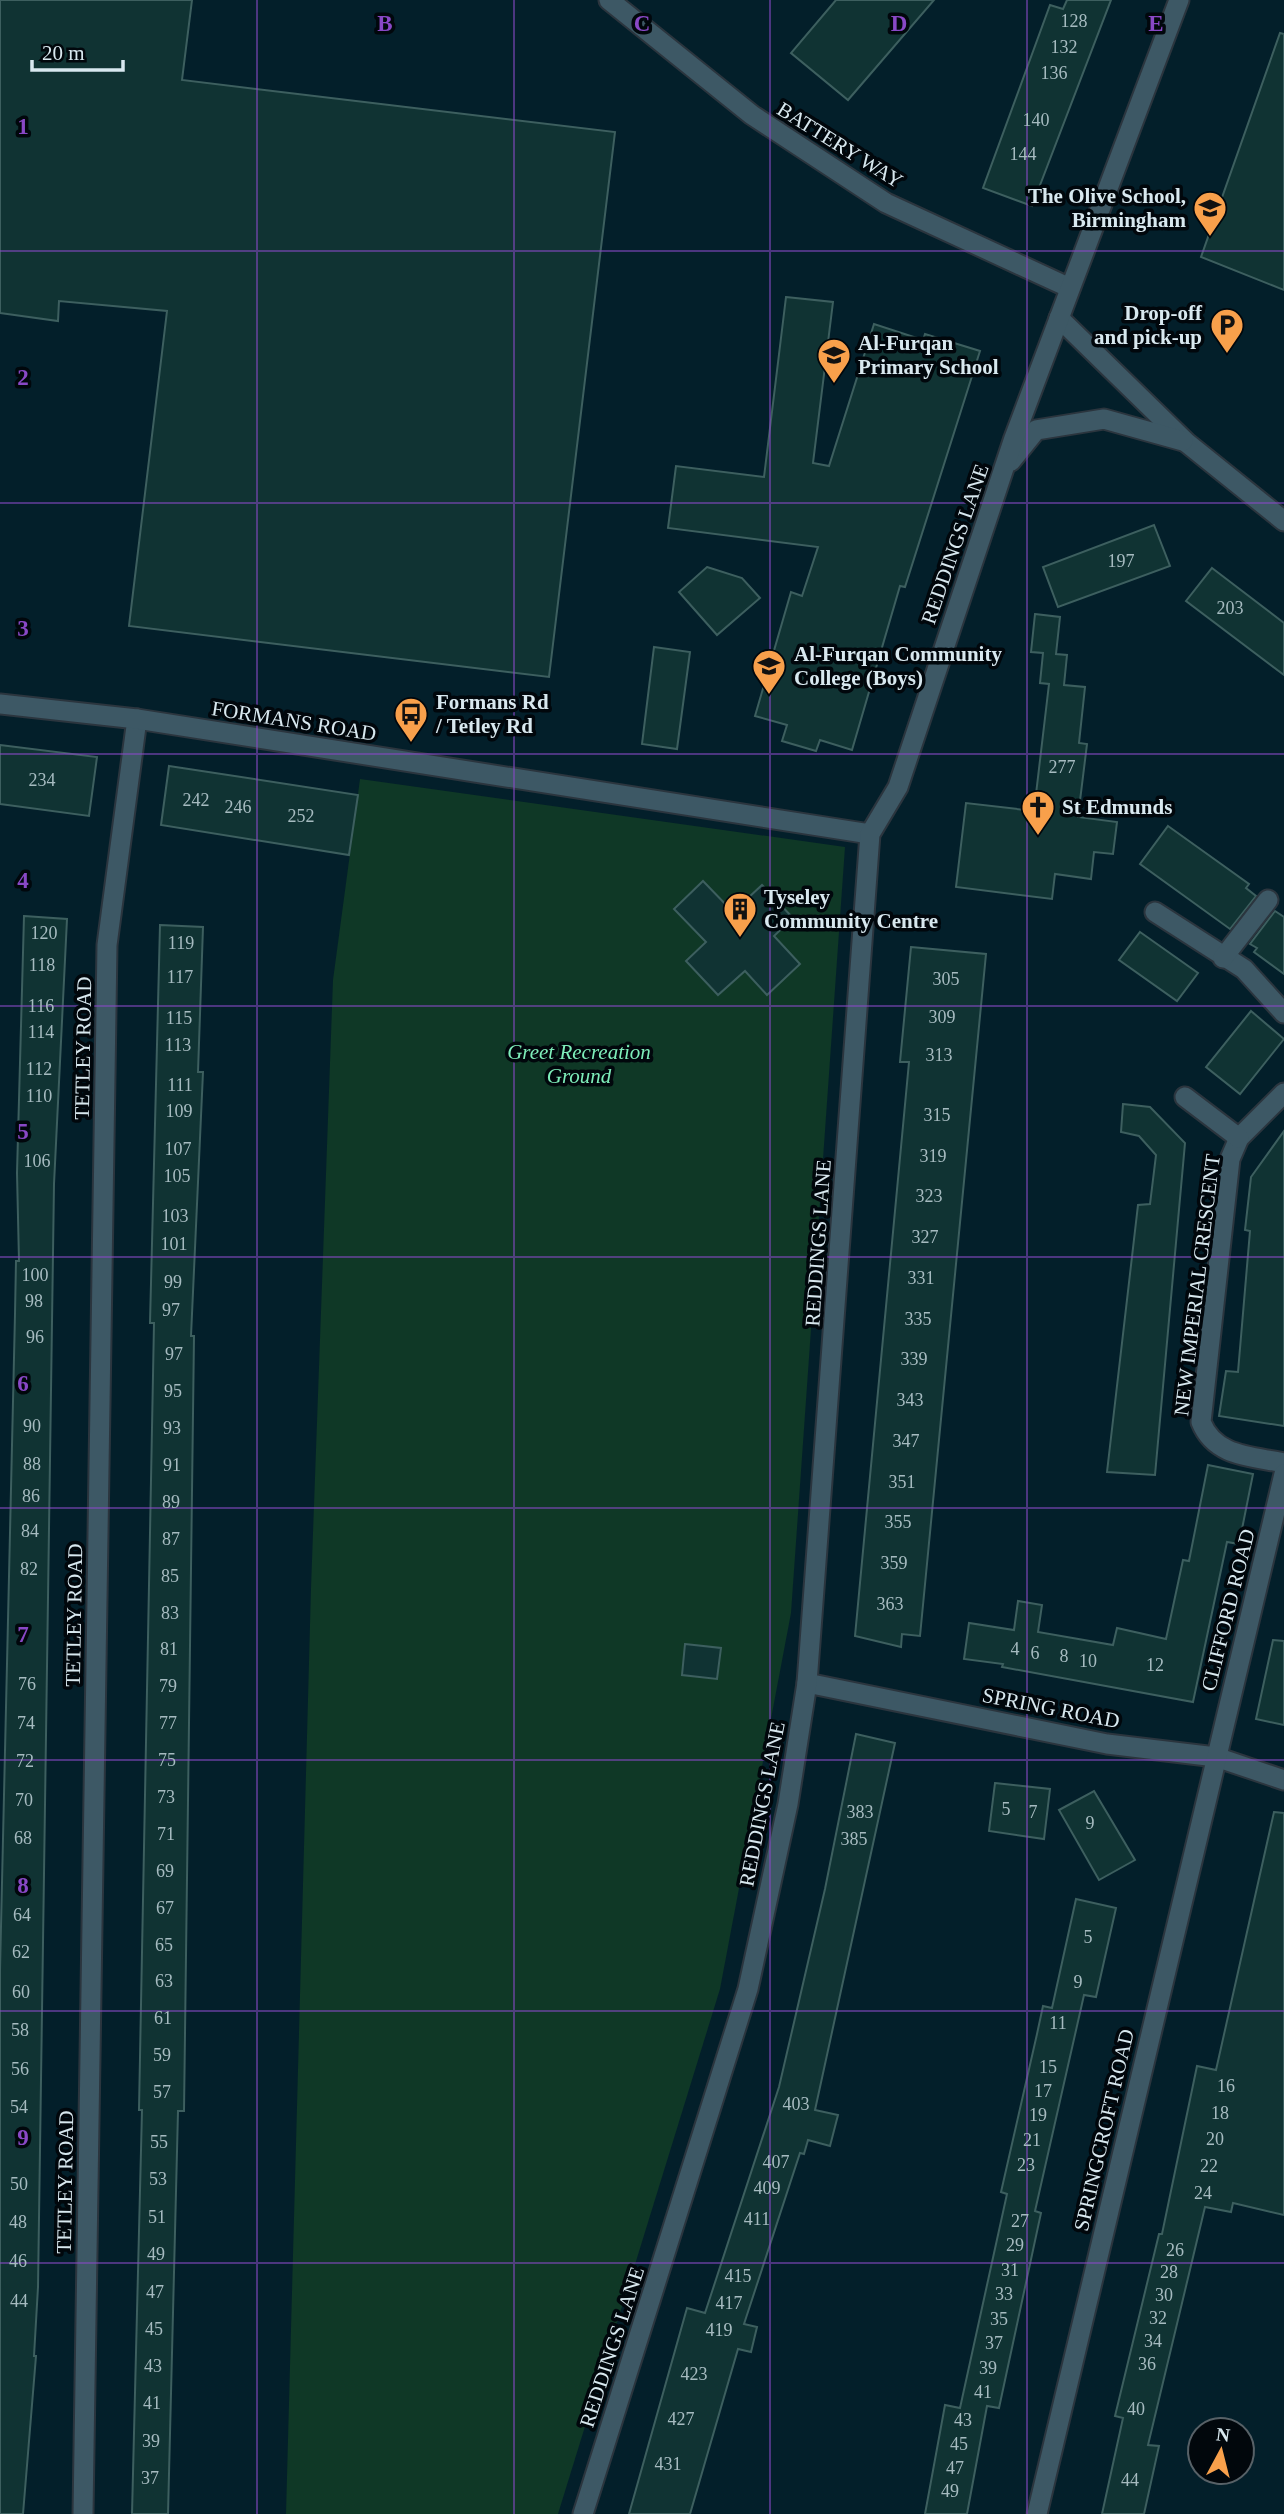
<svg xmlns="http://www.w3.org/2000/svg" width="1284" height="2514" viewBox="0 0 1284 2514" font-family="'Times New Roman',serif">
<style>
.green{fill:#0f3826}
.building{fill:#103333;stroke:#3d5f5f;stroke-width:2}
.lines{fill:none;stroke-linecap:round;stroke-linejoin:round}
.minor-casing{stroke:#2b353e;stroke-width:23}
.tertiary-casing{stroke:#2b353e;stroke-width:23}
.minor{stroke:#3d5865;stroke-width:19}
.tertiary{stroke:#3d5865;stroke-width:19}
.grid{fill:none;stroke:#8948c6;stroke-width:2;stroke-opacity:0.55}
.labels{text-anchor:middle;stroke-width:7;stroke-linejoin:round;paint-order:stroke}
.number-label{font-size:18px;fill:#a6bbc0}
.street-label{font-size:21px;fill:#d8e8ef;stroke:#01070c}
.poi-label{font-size:21px;font-weight:bold;fill:#d8e8ef;stroke:#01070c;text-anchor:start}
.park-label{font-size:21px;font-style:italic;fill:#7eeeba;stroke:#01070c}
.grid-label{font-size:23px;text-anchor:middle;font-weight:bold;fill:#8948c6;stroke:#01070c;stroke-width:7;stroke-linejoin:round;paint-order:stroke}
</style>
<rect width="100%" height="100%" fill="#031f2a"/>
<path class="green" d="M360 779 845 847 791 1613 720 1989 558 2514H286L311 1588 333 980Z"/>
<g class="building">
<path d="M0 0H192L182 80 615 132 549 677 129 626 167 311 59 301 58 321 0 313Z"/>
<path d="M836 0H934L848 100 791 53Z"/>
<path d="M1067 0H1111L1032 206 983 188 1050 5 1063 9Z"/>
<path d="M1280 33 1284 34V290L1201 257Z"/>
<path d="M786 297 833 302 813 463 829 466 874 324 923 340 925 334 980 351 905 587 900 586 852 750 820 740 816 751 782 741 787 725 755 716 791 592 802 596 818 547 668 528 676 466 764 477Z"/>
<path d="M1154 525 1170 566 1058 607 1043 567Z"/>
<path d="M707 567 742 578 760 598 717 635 679 592Z"/>
<path d="M1212 568 1284 623V675L1186 601Z"/>
<path d="M1035 614 1060 617 1056 654 1067 655 1064 685 1085 687 1079 743 1087 744 1078 817 1117 822 1113 854 1094 852 1091 879 1055 874 1052 899 956 887 966 803 1034 811 1049 684 1040 683 1043 653 1031 652Z"/>
<path d="M654 647 690 652 677 749 642 744Z"/>
<path d="M0 745 97 757 89 816 0 804Z"/>
<path d="M169 766 358 795 349 855 161 825Z"/>
<path d="M1168 826 1249 884 1246 888 1256 896 1230 929 1140 864Z"/>
<path d="M703 881 733 912 762 885 793 918 774 936 800 964 767 995 745 971 718 995 686 961 706 942 674 909Z"/>
<path d="M1275 911 1284 917V974L1254 952 1257 948 1250 944Z"/>
<path d="M24 916 67 919 54 1184 38 2287 34 2356H36L23 2514H0V1970L15 1314 16 1261H19L17 1173Z"/>
<path d="M160 925 203 927 198 1072H203L191 1336H194L184 2111H178L168 2514H132L142 2110H139L154 1323H150Z"/>
<path d="M1140 932 1198 973 1177 1001 1119 960Z"/>
<path d="M911 947 986 954 920 1636 902 1634 901 1647 855 1636 909 1062H900Z"/>
<path d="M1251 1011 1284 1039 1240 1094 1206 1067Z"/>
<path d="M1123 1104 1150 1107 1185 1143 1155 1475 1107 1472 1138 1205 1150 1204 1156 1155 1139 1136 1121 1132Z"/>
<path d="M1284 1131V1426L1219 1416 1226 1371 1238 1372 1250 1231 1245 1230 1251 1177Z"/>
<path d="M1208 1465 1253 1474 1239 1544 1227 1542 1193 1702 1002 1667 1003 1664 964 1659 969 1623 1014 1630 1018 1601 1042 1605 1038 1632 1113 1645 1117 1628 1166 1639 1183 1560 1189 1561Z"/>
<path d="M1273 1640 1284 1641V1725L1256 1719Z"/>
<path d="M685 1644 721 1648 717 1679 682 1675Z"/>
<path d="M856 1734 895 1743 815 2110 838 2115 830 2146 808 2140 804 2154 800 2153 744 2324 757 2327 751 2352 738 2349 690 2514H629L687 2308 705 2313 779 2087 825 1889Z"/>
<path d="M995 1783 1050 1789 1044 1839 989 1831Z"/>
<path d="M1094 1791 1135 1860 1099 1880 1059 1810Z"/>
<path d="M1274 1812 1284 1813V2215L1233 2203 1231 2212 1205 2207 1148 2445 1159 2446 1144 2514H1102L1123 2418 1115 2416 1159 2234H1162L1197 2066 1216 2070Z"/>
<path d="M1076 1899 1116 1908 1096 1997 1084 1995 1035 2211 1041 2213 999 2408 987 2406 967 2514H925L945 2405 960 2408 1007 2194 1001 2192 1037 2034 1043 2006 1052 2008Z"/>
</g>
<g class="lines">
<defs>
<g id="minor">
<path d="M1155 912 1244 969 1284 1013"/>
<path d="M1223 958 1268 900"/>
<path d="M1284 1093 1239 1138 1230 1159 1201 1422C1215 1457 1251 1456 1284 1463"/>
<path d="M1185 1097 1239 1138"/>
<path d="M807 1683 1107 1744 1216 1757 1284 1780"/>
<path d="M83 2514 107 945 137 719"/>
<path d="M1037 2514 1284 1474"/>
</g>
<g id="tertiary">
<path d="M609 0 752 115 886 203 1070 288"/>
<path d="M1059 318 1187 443 1284 521"/>
<path d="M1011 461 1036 430 1104 419 1183 441"/>
<path d="M0 704 137 719 870 834"/>
<path d="M583 2514 748 1989 788 1804 807 1683 870 834 898 787 1014 438 1179 0"/>
</g>
</defs>
<use href="#minor" class="minor-casing"/>
<use href="#tertiary" class="tertiary-casing"/>
<use href="#minor" class="minor"/>
<use href="#tertiary" class="tertiary"/>
</g>
<path class="grid" d="M257 0V2514M514 0V2514M770 0V2514M1027 0V2514M0 251H1284M0 503H1284M0 754H1284M0 1006H1284M0 1257H1284M0 1508H1284M0 1760H1284M0 2011H1284M0 2263H1284"/>
<defs>
<symbol id="school-pin" viewBox="-11 -11 22 30"><path d="M0 17L-7.5 6A9.5 9.5 0 1 1 7.5 6Z" fill="#f8a04b" stroke="#01070c"/><path d="M0-5L7-2L0 1L-7-2ZM-4 1L0 2.5L4 1V4Q0 6-4 4Z" fill="#111"/></symbol>
<symbol id="parking-pin" viewBox="-11 -11 22 30"><path d="M0 17L-7.5 6A9.5 9.5 0 1 1 7.5 6Z" fill="#f8a04b" stroke="#01070c"/><path d="M-3.5-5.5H1a3.5 3.5 0 0 1 0 7H-1V5.5H-3.5ZM-1-3.4V-.6H.8a1.4 1.4 0 0 0 0-2.8Z" fill="#111"/></symbol>
<symbol id="bus-pin" viewBox="-11 -11 22 30"><path d="M0 17L-7.5 6A9.5 9.5 0 1 1 7.5 6Z" fill="#f8a04b" stroke="#01070c"/><path d="M-5-6H5V4H4V6H2V4H-2V6H-4V4H-5ZM-3.5-4V0h7V-4ZM-3.5 1.2v1.5H-2V1.2ZM2 1.2v1.5H3.5V1.2Z" fill="#111"/></symbol>
<symbol id="church-pin" viewBox="-11 -11 22 30"><path d="M0 17L-7.5 6A9.5 9.5 0 1 1 7.5 6Z" fill="#f8a04b" stroke="#01070c"/><path d="M-1.2-6h2.4v3.5h3.3v2.4h-3.3V6h-2.4V-.1h-3.3v-2.4h3.3Z" fill="#111"/></symbol>
<symbol id="building-pin" viewBox="-11 -11 22 30"><path d="M0 17L-7.5 6A9.5 9.5 0 1 1 7.5 6Z" fill="#f8a04b" stroke="#01070c"/><path d="M-4-6H4V6H1V3H-1V6H-4ZM-2.5-4.3h1.7v1.8h-1.7ZM.8-4.3h1.7v1.8H.8ZM-2.5-1h1.7V.8h-1.7ZM.8-1h1.7V.8H.8Z" fill="#111"/></symbol>
</defs>
<g fill-rule="evenodd">
<use href="#school-pin" x="1191" y="189" width="38" height="52"/>
<use href="#parking-pin" x="1208" y="306" width="38" height="52"/>
<use href="#school-pin" x="815" y="336" width="38" height="52"/>
<use href="#school-pin" x="750" y="647" width="38" height="52"/>
<use href="#bus-pin" x="392" y="695" width="38" height="52"/>
<use href="#church-pin" x="1019" y="788" width="38" height="52"/>
<use href="#building-pin" x="721" y="890" width="38" height="52"/>
</g>
<g class="labels">
<g class="number-label">
<text x="1074" y="27">128</text>
<text x="1064" y="53">132</text>
<text x="1054" y="79">136</text>
<text x="1036" y="126">140</text>
<text x="1023" y="160">144</text>
<text x="1121" y="567">197</text>
<text x="1230" y="614">203</text>
<text x="1062" y="773">277</text>
<text x="42" y="786">234</text>
<text x="196" y="806">242</text>
<text x="238" y="813">246</text>
<text x="301" y="822">252</text>
<text x="44" y="939">120</text>
<text x="181" y="949">119</text>
<text x="42" y="971">118</text>
<text x="180" y="983">117</text>
<text x="946" y="985">305</text>
<text x="41" y="1012">116</text>
<text x="942" y="1023">309</text>
<text x="179" y="1024">115</text>
<text x="41" y="1038">114</text>
<text x="178" y="1051">113</text>
<text x="939" y="1061">313</text>
<text x="39" y="1075">112</text>
<text x="180" y="1091">111</text>
<text x="39" y="1102">110</text>
<text x="179" y="1117">109</text>
<text x="937" y="1121">315</text>
<text x="178" y="1155">107</text>
<text x="933" y="1162">319</text>
<text x="37" y="1167">106</text>
<text x="177" y="1182">105</text>
<text x="929" y="1202">323</text>
<text x="175" y="1222">103</text>
<text x="925" y="1243">327</text>
<text x="174" y="1250">101</text>
<text x="35" y="1281">100</text>
<text x="921" y="1284">331</text>
<text x="173" y="1288">99</text>
<text x="34" y="1307">98</text>
<text x="171" y="1316">97</text>
<text x="918" y="1325">335</text>
<text x="35" y="1343">96</text>
<text x="174" y="1360">97</text>
<text x="914" y="1365">339</text>
<text x="173" y="1397">95</text>
<text x="910" y="1406">343</text>
<text x="32" y="1432">90</text>
<text x="172" y="1434">93</text>
<text x="906" y="1447">347</text>
<text x="32" y="1470">88</text>
<text x="172" y="1471">91</text>
<text x="902" y="1488">351</text>
<text x="31" y="1502">86</text>
<text x="171" y="1508">89</text>
<text x="898" y="1528">355</text>
<text x="30" y="1537">84</text>
<text x="171" y="1545">87</text>
<text x="894" y="1569">359</text>
<text x="29" y="1575">82</text>
<text x="170" y="1582">85</text>
<text x="890" y="1610">363</text>
<text x="170" y="1619">83</text>
<text x="169" y="1655">81</text>
<text x="1015" y="1655">4</text>
<text x="1035" y="1659">6</text>
<text x="1064" y="1662">8</text>
<text x="1088" y="1667">10</text>
<text x="1155" y="1671">12</text>
<text x="27" y="1690">76</text>
<text x="168" y="1692">79</text>
<text x="26" y="1729">74</text>
<text x="168" y="1729">77</text>
<text x="167" y="1766">75</text>
<text x="25" y="1767">72</text>
<text x="166" y="1803">73</text>
<text x="24" y="1806">70</text>
<text x="1006" y="1815">5</text>
<text x="860" y="1818">383</text>
<text x="1033" y="1818">7</text>
<text x="1090" y="1829">9</text>
<text x="166" y="1840">71</text>
<text x="23" y="1844">68</text>
<text x="854" y="1845">385</text>
<text x="165" y="1877">69</text>
<text x="165" y="1914">67</text>
<text x="22" y="1921">64</text>
<text x="1088" y="1943">5</text>
<text x="164" y="1951">65</text>
<text x="21" y="1958">62</text>
<text x="164" y="1987">63</text>
<text x="1078" y="1988">9</text>
<text x="21" y="1998">60</text>
<text x="163" y="2024">61</text>
<text x="1058" y="2029">11</text>
<text x="20" y="2036">58</text>
<text x="162" y="2061">59</text>
<text x="1048" y="2073">15</text>
<text x="20" y="2075">56</text>
<text x="1226" y="2092">16</text>
<text x="1043" y="2097">17</text>
<text x="162" y="2098">57</text>
<text x="796" y="2110">403</text>
<text x="19" y="2113">54</text>
<text x="1220" y="2119">18</text>
<text x="1038" y="2121">19</text>
<text x="1215" y="2145">20</text>
<text x="1032" y="2146">21</text>
<text x="159" y="2148">55</text>
<text x="776" y="2168">407</text>
<text x="1026" y="2171">23</text>
<text x="1209" y="2172">22</text>
<text x="158" y="2185">53</text>
<text x="19" y="2190">50</text>
<text x="767" y="2194">409</text>
<text x="1203" y="2199">24</text>
<text x="157" y="2223">51</text>
<text x="757" y="2225">411</text>
<text x="1020" y="2227">27</text>
<text x="18" y="2228">48</text>
<text x="1015" y="2251">29</text>
<text x="1175" y="2256">26</text>
<text x="156" y="2260">49</text>
<text x="18" y="2267">46</text>
<text x="1010" y="2276">31</text>
<text x="1169" y="2278">28</text>
<text x="738" y="2282">415</text>
<text x="155" y="2298">47</text>
<text x="1004" y="2300">33</text>
<text x="1164" y="2301">30</text>
<text x="19" y="2307">44</text>
<text x="729" y="2309">417</text>
<text x="1158" y="2324">32</text>
<text x="999" y="2325">35</text>
<text x="154" y="2335">45</text>
<text x="719" y="2336">419</text>
<text x="1153" y="2347">34</text>
<text x="994" y="2349">37</text>
<text x="1147" y="2370">36</text>
<text x="153" y="2372">43</text>
<text x="988" y="2374">39</text>
<text x="694" y="2380">423</text>
<text x="983" y="2398">41</text>
<text x="152" y="2409">41</text>
<text x="1136" y="2415">40</text>
<text x="681" y="2425">427</text>
<text x="963" y="2426">43</text>
<text x="151" y="2447">39</text>
<text x="959" y="2450">45</text>
<text x="668" y="2470">431</text>
<text x="955" y="2474">47</text>
<text x="150" y="2484">37</text>
<text x="1130" y="2486">44</text>
<text x="950" y="2497">49</text>
</g>
<g class="street-label">
<text transform="translate(840 145) rotate(32)" y="7">BATTERY WAY</text>
<text transform="translate(955 544) rotate(-71)" y="7">REDDINGS LANE</text>
<text transform="translate(294 721) rotate(9)" y="7">FORMANS ROAD</text>
<text transform="translate(83 1048) rotate(-89)" y="7">TETLEY ROAD</text>
<text transform="translate(818 1243) rotate(-86)" y="7">REDDINGS LANE</text>
<text transform="translate(1197 1285) rotate(-83)" y="7">NEW IMPERIAL CRESCENT</text>
<text transform="translate(1228 1610) rotate(-76)" y="7">CLIFFORD ROAD</text>
<text transform="translate(74 1615) rotate(-89)" y="7">TETLEY ROAD</text>
<text transform="translate(1051 1708) rotate(11)" y="7">SPRING ROAD</text>
<text transform="translate(762 1804) rotate(-79)" y="7">REDDINGS LANE</text>
<text transform="translate(1104 2130) rotate(-77)" y="7">SPRINGCROFT ROAD</text>
<text transform="translate(65 2182) rotate(-89)" y="7">TETLEY ROAD</text>
<text transform="translate(612 2347) rotate(-72)" y="7">REDDINGS LANE</text>
</g>
<g class="poi-label">
<text x="1186" y="203" text-anchor="end">The Olive School,<tspan x="1186" dy="24">Birmingham</tspan></text>
<text x="1202" y="320" text-anchor="end">Drop-off<tspan x="1202" dy="24">and pick-up</tspan></text>
<text x="858" y="350">Al-Furqan<tspan x="858" dy="24">Primary School</tspan></text>
<text x="794" y="661">Al-Furqan Community<tspan x="794" dy="24">College (Boys)</tspan></text>
<text x="436" y="709">Formans Rd<tspan x="436" dy="24">/ Tetley Rd</tspan></text>
<text x="1062" y="814">St Edmunds</text>
<text x="764" y="904">Tyseley<tspan x="764" dy="24">Community Centre</tspan></text>
</g>
<g class="park-label">
<text x="579" y="1059">Greet Recreation<tspan x="579" dy="24">Ground</tspan></text>
</g>
</g>
<g class="grid-label">
<text x="385" y="31">B</text>
<text x="642" y="31">C</text>
<text x="899" y="31">D</text>
<text x="1156" y="31">E</text>
<text x="23" y="134">1</text>
<text x="23" y="385">2</text>
<text x="23" y="636">3</text>
<text x="23" y="888">4</text>
<text x="23" y="1139">5</text>
<text x="23" y="1391">6</text>
<text x="23" y="1642">7</text>
<text x="23" y="1893">8</text>
<text x="23" y="2145">9</text>
</g>
<g transform="translate(1221 2451) rotate(7)"><circle r="33" fill="#01070c" stroke="#576167" stroke-width="2"/>
<path d="M0-5L12 26L0 18L-12 26Z" fill="#f8a04b"/>
<text y="-10" font-size="19" font-weight="bold" text-anchor="middle" fill="#d8e8ef">N</text>
</g>
<path d="M32 60v10h91v-10" fill="none" stroke="#d8e8ef" stroke-width="3.5"/>
<text x="42" y="60" font-size="21" fill="#d8e8ef" stroke="#01070c" stroke-width="5" paint-order="stroke">20 m</text>
</svg>
